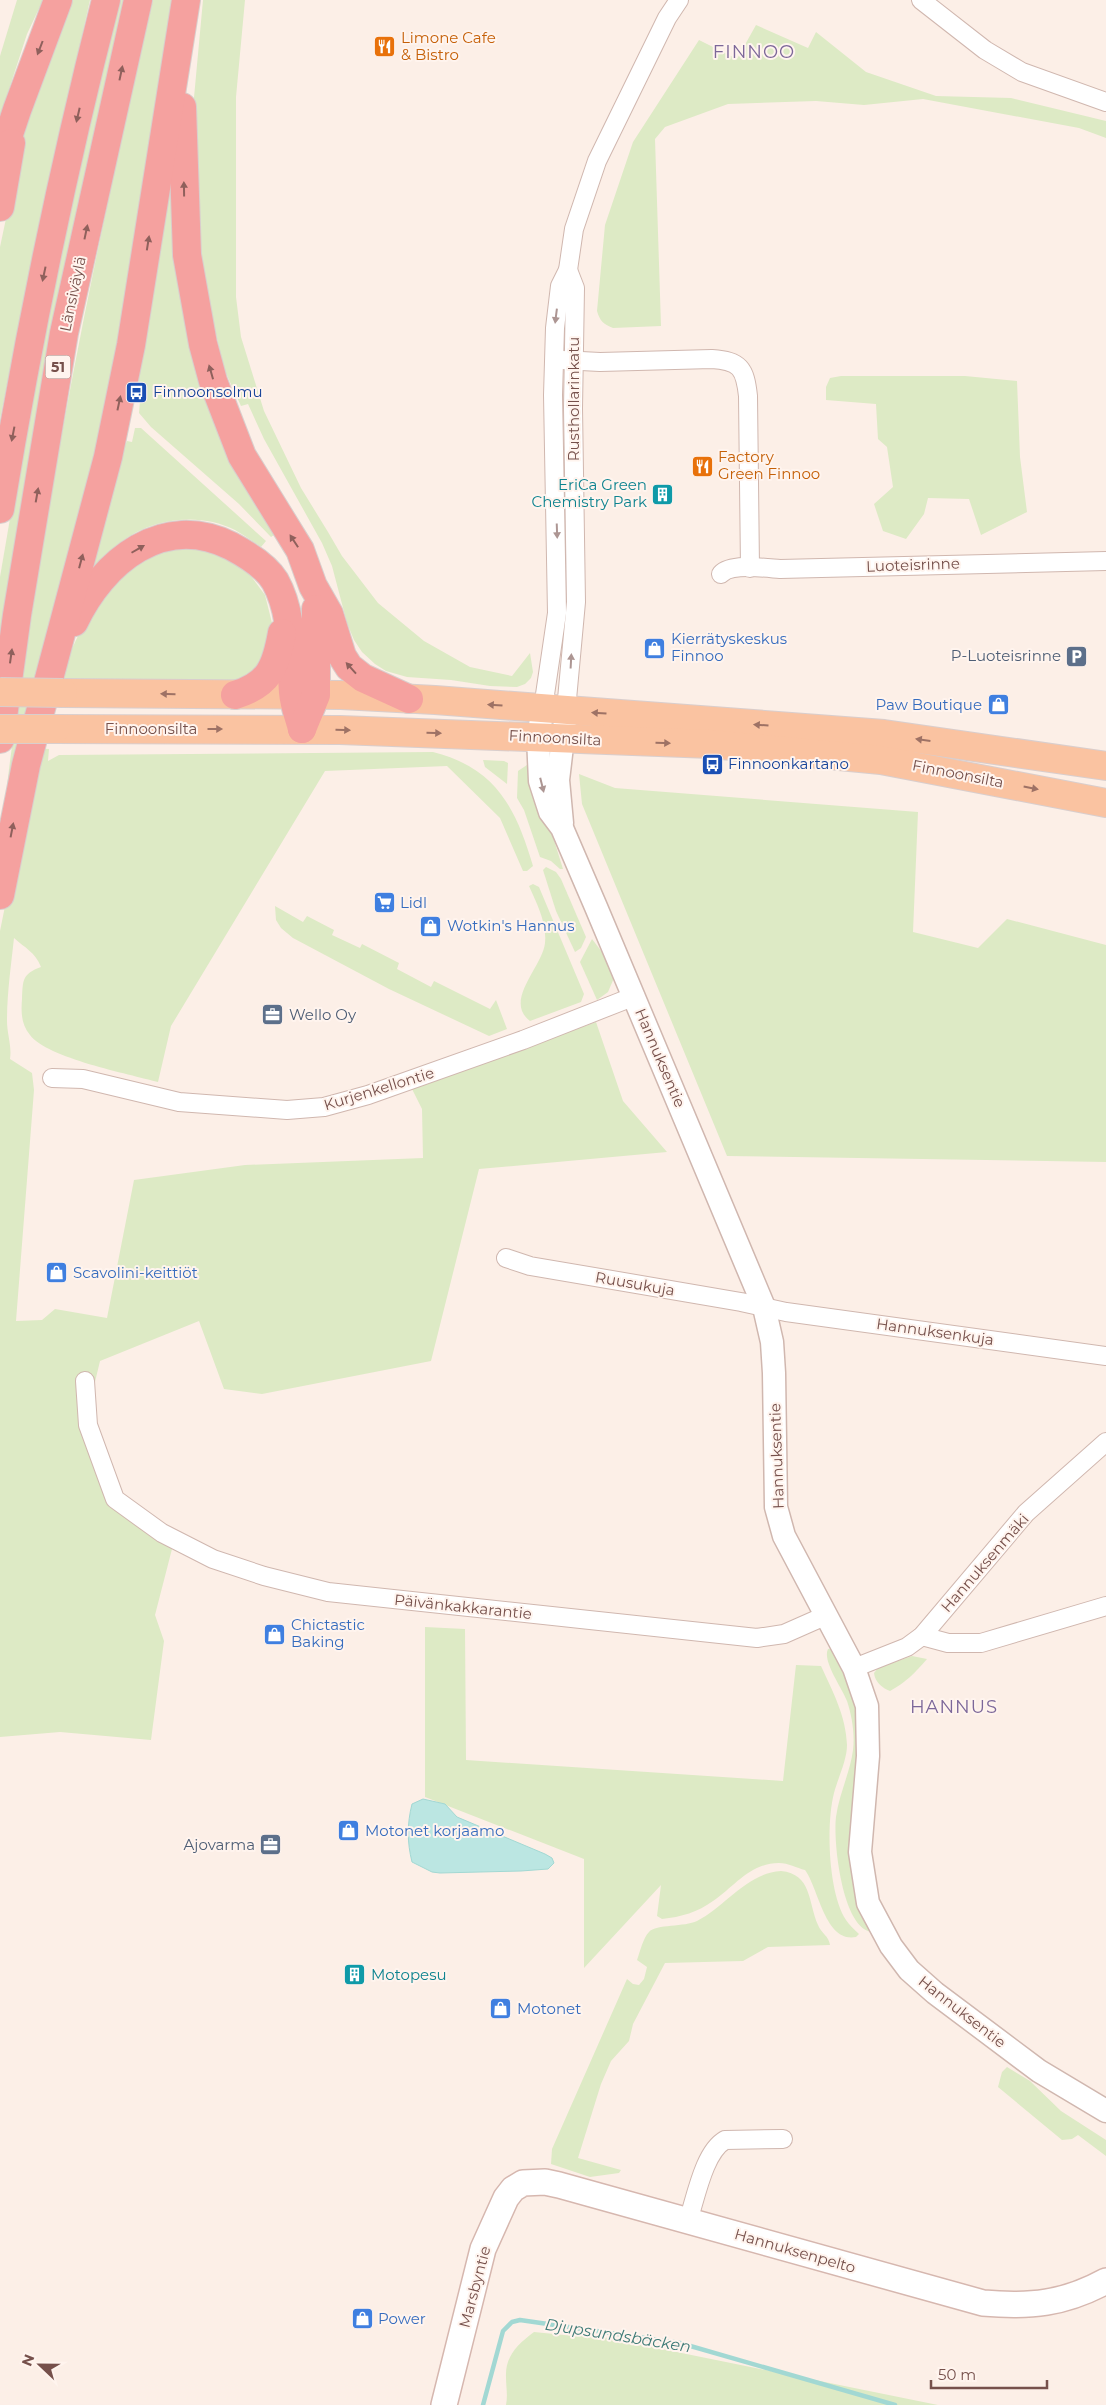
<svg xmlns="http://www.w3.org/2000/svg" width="1106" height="2405" viewBox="0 0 1106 2405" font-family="Montserrat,sans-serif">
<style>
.green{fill:#ddeac5}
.water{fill:#bbe6e2;stroke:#a2d8d3}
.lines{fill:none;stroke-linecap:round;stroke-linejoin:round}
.stream{stroke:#a2d8d3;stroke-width:4.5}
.minor-casing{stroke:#d0b7af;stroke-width:20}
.tertiary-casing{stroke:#d0b7af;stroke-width:25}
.secondary-casing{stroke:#d6b7af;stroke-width:28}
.primary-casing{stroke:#d9cecd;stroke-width:30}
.motorway-casing{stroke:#d9cecd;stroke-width:30}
.minor{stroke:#fff;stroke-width:18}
.tertiary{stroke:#fff;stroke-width:22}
.secondary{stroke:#fff;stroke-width:25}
.primary{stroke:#fac3a1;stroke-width:28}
.motorway{stroke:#f5a19f;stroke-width:28}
.primary-bridge-casing{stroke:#d9cecd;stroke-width:30;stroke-linecap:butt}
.primary-bridge{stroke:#fac3a1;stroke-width:28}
.oneway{fill:#8f605c}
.oneway2{fill:#ad9693}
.oneway3{fill:#9e7265}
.labels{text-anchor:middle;stroke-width:4;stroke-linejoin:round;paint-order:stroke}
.shield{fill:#fff4ee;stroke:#9f817c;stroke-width:1}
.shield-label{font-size:14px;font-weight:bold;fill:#76504b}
.food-label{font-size:15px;fill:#c56008;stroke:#fff4ee;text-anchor:start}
.street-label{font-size:15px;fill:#76504b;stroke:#fff4ee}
.transit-label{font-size:15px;fill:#164399;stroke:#fff4ee;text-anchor:start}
.culture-label{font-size:15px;fill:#0d838f;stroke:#fff4ee;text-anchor:end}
.shop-label{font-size:15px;fill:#366cbe;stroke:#fff4ee;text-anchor:start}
.service-label{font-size:15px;fill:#4e5e75;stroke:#fff4ee;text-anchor:end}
.water-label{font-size:16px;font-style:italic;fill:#3f7b77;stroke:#fff4ee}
.quarter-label{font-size:18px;letter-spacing:1px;fill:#7c6799;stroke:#fff4ee}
</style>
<rect width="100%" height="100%" fill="#fcefe7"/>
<g class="green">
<path d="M17 0H43L27 34 0 117V56Z"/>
<path d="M65 0H90L38 231 0 419V247L27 119Z"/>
<path d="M117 0H126L0 642V577L37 361Z"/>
<path d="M153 0H177L128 325 3 827C9 755 21 684 32 613 63 407 106 203 153 0Z"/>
<path d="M203 0H245L236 97V297L241 337 264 411 301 488 328 532 342 556 378 603 424 641 470 667 512 676 530 653 533 672 531 678 525 684 517 687 490 686 451 680 407 677 386 671 375 664 362 652 354 640 347 623 332 566 322 543 264 439 248 404 241 406 224 369 201 268 192 119Z"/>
<path d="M756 25 808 48 816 32 866 72 936 96 1011 98 1106 121V138L1079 128 923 99 864 105 816 101 728 104 665 127 655 139 661 326 613 328C603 324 600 321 597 311L605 225 633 142 699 40 737 59Z"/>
<path d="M172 156 179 255 277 533 271 537 239 504 151 427 139 413 141 389 138 386 142 342Z"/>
<path d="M841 376H965L1017 381 1020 457 1027 512 981 535 969 499 928 498 924 514 906 539 883 531 874 504 893 487 887 447 878 439 876 404 826 400V387L830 378Z"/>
<path d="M135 428H141L266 541 261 547C252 541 244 535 235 530 196 510 142 519 111 551 99 564 90 580 79 594L115 470 127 441 132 442Z"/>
<path d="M206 547 245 568 265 595 274 631 261 670 237 681 58 679 83 625 120 574 165 549Z"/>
<path d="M37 748 49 749 48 761 59 755 433 752C496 768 516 808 533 866L527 871H523L500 818 447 766 325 771 171 1026 158 1082C129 1074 47 1058 30 1035 21 1024 21 1012 22 999 23 980 22 974 41 967 35 952 25 948 14 938 11 966 7 993 7 1021 7 1034 12 1046 10 1059L32 1073 34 1090 16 1321 42 1320 55 1309 107 1318 134 1180 245 1165 423 1158 422 1109 412 1089 596 1022 623 1101 667 1152 479 1169 431 1361 262 1394 224 1389 199 1321 100 1361 84 1428 108 1499 172 1549 155 1615 164 1641 151 1740 60 1732 0 1737V931Z"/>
<path d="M483 760 504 761 508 763 507 784 485 767Z"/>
<path d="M530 763 563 869H560L551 861 540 857 524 810 517 798 518 771Z"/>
<path d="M579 774 615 788 918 812 913 932 978 948 1007 919 1106 945V1162L727 1156 582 804Z"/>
<path d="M546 867 556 872 561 879 586 937 581 948 575 952 556 911 543 870Z"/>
<path d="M533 884 539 887 584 994 581 1002 530 1021C503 1001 543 966 545 943 547 923 537 904 529 886Z"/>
<path d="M275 906 303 922 307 916 334 930 332 935 360 948 362 944 399 963 397 969 431 987 434 981 490 1009 496 1000 507 1029 489 1036 389 989 293 938 281 928 276 920Z"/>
<path d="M592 939 608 960 614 978 608 992 597 1000 580 962Z"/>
<path d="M425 1627 465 1629 466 1760 783 1781 796 1665 821 1666C833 1692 846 1716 847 1745 847 1760 838 1778 834 1793 826 1824 828 1892 846 1920 849 1925 854 1929 859 1934L856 1937C825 1943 819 1889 805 1870 797 1868 788 1863 779 1863 750 1863 735 1886 713 1901 698 1912 681 1917 662 1919L657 1916 661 1885 584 1968V1859L425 1797Z"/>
<path d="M835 1648 853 1697 857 1715 871 1932C842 1927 833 1841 836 1817 839 1794 850 1773 853 1750 855 1734 852 1716 847 1701 842 1688 822 1661 828 1649Z"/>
<path d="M912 1656 927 1659C916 1672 905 1683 890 1691 882 1688 875 1682 874 1673L878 1668Z"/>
<path d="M781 1871C812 1874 808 1902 818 1925 821 1933 829 1936 830 1945L768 1947 743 1961 665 1963 633 2024 629 2041 611 2061 601 2084 578 2158 621 2170 619 2173 590 2177 551 2164 552 2149 627 1979 633 1984 639 1985 644 1979 647 1967 637 1960C640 1952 643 1938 649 1932 656 1924 685 1927 697 1921 726 1906 747 1873 781 1871Z"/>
<path d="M1007 2067 1030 2081 1061 2111 1106 2140V2156L1078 2135 1072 2139 1062 2140 998 2087 1002 2072Z"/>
<path d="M534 2332 574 2336 588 2334 938 2405H506C508 2395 506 2387 506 2377 505 2356 518 2344 534 2332Z"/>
</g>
<path class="water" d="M423 1799 445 1804 457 1817 545 1854 552 1858 554 1863 548 1869 521 1871 440 1873 432 1872 412 1862C407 1842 407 1824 412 1804Z"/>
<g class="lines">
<path class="stream" d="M483 2405 503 2331 512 2322 520 2320 680 2343 895 2405"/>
<defs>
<g id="minor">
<path d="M921 0 985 50 1022 72 1106 102"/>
<path d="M562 360 600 362 712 359C740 361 745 368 748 396L750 568"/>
<path d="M721 574C731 563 766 568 780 569L1106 561"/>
<path d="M543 708 557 613 553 395 555 328 560 286 568 270 574 229 597 161 667 18 679 0"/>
<path d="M566 710 576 602 573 408 575 288 568 270"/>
<path d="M52 1078 83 1079 179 1102 287 1110 324 1107 368 1095 523 1040 635 996"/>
<path d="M506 1258 530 1266 741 1302 786 1312 1106 1356"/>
<path d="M85 1381 88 1425 115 1499 162 1533 213 1559 264 1576 328 1592 757 1638 784 1634 827 1615"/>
<path d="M922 1636 948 1643H981L1106 1606"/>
<path d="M854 1668 907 1647 922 1636 1026 1513 1106 1442"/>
<path d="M688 2221C696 2197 704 2152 725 2140L783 2139"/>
</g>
<g id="tertiary">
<path d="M543 708 538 737 540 781 550 812 562 828 596 907 764 1307 772 1342 774 1373 776 1507 784 1536 854 1668 867 1706 868 1756 860 1852 868 1903 891 1946 909 1970 935 1993 1039 2071 1106 2111"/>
<path d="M562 823 558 780 565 721"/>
</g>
<path id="secondary" d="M444 2405 483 2249 506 2198 513 2189 523 2183 545 2182 559 2185 983 2303C1030 2307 1064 2304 1106 2281"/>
<g id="primary">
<path d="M63 693 341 695 435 700 884 734 1106 766"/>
<path d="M55 729 340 730 711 744 881 760 1106 803"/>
</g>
<g id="motorway">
<path d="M182 107 187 255 203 344 213 381 242 456 300 550 313 586 329 614 342 656 349 667 363 678 409 699"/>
<path d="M0 161 17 110 58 0"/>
<path d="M0 207 11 143"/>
<path d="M0 509C28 338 63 168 106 0"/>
<path d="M74 622C103 561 163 512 231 546 246 554 266 566 275 581 294 615 290 655 293 692 294 705 299 717 302 729"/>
<path d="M235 695C269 685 276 667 282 633"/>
<path d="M302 729 316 695V609"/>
<path d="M0 739 17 615 64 333 138 0"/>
<path d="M0 895 26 765 108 457 131 345 186 0"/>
</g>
</defs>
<use href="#minor" class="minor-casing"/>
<use href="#tertiary" class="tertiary-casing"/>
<use href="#secondary" class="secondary-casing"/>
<use href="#primary" class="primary-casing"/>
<use href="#motorway" class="motorway-casing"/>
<use href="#minor" class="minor"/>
<use href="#tertiary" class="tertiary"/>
<use href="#secondary" class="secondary"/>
<use href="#primary" class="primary"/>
<use href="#motorway" class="motorway"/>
<defs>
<g id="primary-bridge">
<path d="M0 692 63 693"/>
<path d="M0 729H55"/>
</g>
</defs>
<use href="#primary-bridge" class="primary-bridge-casing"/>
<use href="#primary-bridge" class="primary-bridge"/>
</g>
<defs><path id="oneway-solid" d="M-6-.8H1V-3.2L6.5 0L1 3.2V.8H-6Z" transform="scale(1.25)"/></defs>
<g class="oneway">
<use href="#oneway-solid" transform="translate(40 48) rotate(111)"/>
<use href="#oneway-solid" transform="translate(121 73) rotate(-78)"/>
<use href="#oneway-solid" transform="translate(78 115) rotate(103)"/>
<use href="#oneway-solid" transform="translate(184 189) rotate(-91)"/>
<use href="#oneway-solid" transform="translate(86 232) rotate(-78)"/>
<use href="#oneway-solid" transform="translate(148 243) rotate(-81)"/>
<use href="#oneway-solid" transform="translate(44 274) rotate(102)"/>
<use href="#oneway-solid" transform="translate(211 372) rotate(-106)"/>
<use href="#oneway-solid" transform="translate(119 403) rotate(-78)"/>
<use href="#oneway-solid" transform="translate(13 434) rotate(101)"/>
<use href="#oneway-solid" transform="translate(37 495) rotate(-80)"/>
<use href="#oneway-solid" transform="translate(294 541) rotate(-123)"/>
<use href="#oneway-solid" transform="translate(138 549) rotate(-30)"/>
<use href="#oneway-solid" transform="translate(81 561) rotate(-75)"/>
<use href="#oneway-solid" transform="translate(11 656) rotate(-82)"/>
<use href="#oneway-solid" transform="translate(351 668) rotate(-132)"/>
<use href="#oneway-solid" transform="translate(12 830) rotate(-79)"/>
</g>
<g class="oneway2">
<use href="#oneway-solid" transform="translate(556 316) rotate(97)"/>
<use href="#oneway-solid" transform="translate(557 531) rotate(88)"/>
<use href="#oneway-solid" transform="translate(571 661) rotate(-87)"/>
<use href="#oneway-solid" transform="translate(542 785) rotate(76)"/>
</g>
<g class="oneway3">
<use href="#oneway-solid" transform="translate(168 694) rotate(-179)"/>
<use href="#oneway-solid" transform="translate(495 705) rotate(-176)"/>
<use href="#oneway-solid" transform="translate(599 713) rotate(-176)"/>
<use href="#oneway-solid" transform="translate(761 725) rotate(-176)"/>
<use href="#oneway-solid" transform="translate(215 729)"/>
<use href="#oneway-solid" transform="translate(343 730) rotate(2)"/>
<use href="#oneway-solid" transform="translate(434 733) rotate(2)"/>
<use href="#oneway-solid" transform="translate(923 740) rotate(-172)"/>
<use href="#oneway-solid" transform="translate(663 743) rotate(2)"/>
<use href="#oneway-solid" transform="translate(1031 788) rotate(11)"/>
</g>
<defs>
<symbol id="restaurant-square" viewBox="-11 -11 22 22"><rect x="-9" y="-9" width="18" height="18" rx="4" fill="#e8710a" stroke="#fff4ee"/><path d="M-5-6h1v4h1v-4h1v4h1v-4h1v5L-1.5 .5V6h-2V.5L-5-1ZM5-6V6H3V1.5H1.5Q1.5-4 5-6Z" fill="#fff"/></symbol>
<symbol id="bus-square" viewBox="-11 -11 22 22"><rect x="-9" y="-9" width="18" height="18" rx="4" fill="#1a4fb4" stroke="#fff4ee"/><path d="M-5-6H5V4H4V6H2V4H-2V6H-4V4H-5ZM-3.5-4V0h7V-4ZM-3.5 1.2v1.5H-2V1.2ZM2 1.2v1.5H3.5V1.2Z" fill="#fff"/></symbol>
<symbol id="building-square" viewBox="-11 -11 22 22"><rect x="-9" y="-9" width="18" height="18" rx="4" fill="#0f9aa8" stroke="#fff4ee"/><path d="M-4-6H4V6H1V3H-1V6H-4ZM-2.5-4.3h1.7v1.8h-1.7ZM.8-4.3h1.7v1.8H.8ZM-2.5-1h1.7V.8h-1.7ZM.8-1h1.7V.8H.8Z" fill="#fff"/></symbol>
<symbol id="shop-square" viewBox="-11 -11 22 22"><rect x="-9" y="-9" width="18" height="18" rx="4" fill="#3f7fe0" stroke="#fff4ee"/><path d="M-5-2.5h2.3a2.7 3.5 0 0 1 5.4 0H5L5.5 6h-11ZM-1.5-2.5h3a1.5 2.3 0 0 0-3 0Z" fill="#fff"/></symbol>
<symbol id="parking-square" viewBox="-11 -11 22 22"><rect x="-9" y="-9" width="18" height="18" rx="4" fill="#5c6f8a" stroke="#fff4ee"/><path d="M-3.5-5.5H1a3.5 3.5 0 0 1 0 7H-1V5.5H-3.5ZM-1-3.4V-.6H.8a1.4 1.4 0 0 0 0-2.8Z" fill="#fff"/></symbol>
<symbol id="supermarket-square" viewBox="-11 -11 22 22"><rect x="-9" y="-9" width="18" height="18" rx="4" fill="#3f7fe0" stroke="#fff4ee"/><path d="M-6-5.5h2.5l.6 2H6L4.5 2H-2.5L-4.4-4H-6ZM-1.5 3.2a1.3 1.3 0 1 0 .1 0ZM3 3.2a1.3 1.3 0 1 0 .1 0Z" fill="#fff"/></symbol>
<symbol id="office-square" viewBox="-11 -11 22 22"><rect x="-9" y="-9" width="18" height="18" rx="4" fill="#5c6f8a" stroke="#fff4ee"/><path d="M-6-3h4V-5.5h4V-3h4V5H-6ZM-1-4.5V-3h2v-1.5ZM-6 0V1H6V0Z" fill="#fff"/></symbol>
</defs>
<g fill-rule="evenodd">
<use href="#restaurant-square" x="372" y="34" width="25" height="25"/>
<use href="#bus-square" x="124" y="380" width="25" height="25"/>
<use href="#restaurant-square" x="690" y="454" width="25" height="25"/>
<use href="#building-square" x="650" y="482" width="25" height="25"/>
<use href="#shop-square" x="642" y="636" width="25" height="25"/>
<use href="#parking-square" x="1064" y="644" width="25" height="25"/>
<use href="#shop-square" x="986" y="692" width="25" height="25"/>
<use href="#bus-square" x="700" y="752" width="25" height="25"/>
<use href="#supermarket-square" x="372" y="890" width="25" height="25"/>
<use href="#shop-square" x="418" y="914" width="25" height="25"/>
<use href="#office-square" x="260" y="1002" width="25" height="25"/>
<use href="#shop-square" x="44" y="1260" width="25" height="25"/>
<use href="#shop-square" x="262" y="1622" width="25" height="25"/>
<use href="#shop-square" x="336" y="1818" width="25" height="25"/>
<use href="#office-square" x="258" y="1832" width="25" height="25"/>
<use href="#building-square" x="342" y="1962" width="25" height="25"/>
<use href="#shop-square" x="488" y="1996" width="25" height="25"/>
<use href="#shop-square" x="350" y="2306" width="25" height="25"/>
</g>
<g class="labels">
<rect class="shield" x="45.5" y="355.5" width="25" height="23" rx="4"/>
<g class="shield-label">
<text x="58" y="372">51</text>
</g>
<g class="food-label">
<text x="401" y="43">Limone Cafe<tspan x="401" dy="17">&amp; Bistro</tspan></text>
<text x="718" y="462">Factory<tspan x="718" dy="17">Green Finnoo</tspan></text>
</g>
<g class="street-label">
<text transform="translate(73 294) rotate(-78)" y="5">Länsiväylä</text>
<text transform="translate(574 399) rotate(-90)" y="5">Rusthollarinkatu</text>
<text transform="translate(913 565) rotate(-2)" y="5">Luoteisrinne</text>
<text x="151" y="734">Finnoonsilta</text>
<text transform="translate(555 738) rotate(3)" y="5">Finnoonsilta</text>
<text transform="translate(958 774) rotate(11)" y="5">Finnoonsilta</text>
<text transform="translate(660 1058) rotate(67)" y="5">Hannuksentie</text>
<text transform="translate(379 1089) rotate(-17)" y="5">Kurjenkellontie</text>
<text transform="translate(635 1284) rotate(10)" y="5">Ruusukuja</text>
<text transform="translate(935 1332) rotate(8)" y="5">Hannuksenkuja</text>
<text transform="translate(777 1456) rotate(-92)" y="5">Hannuksentie</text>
<text transform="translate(985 1563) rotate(-49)" y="5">Hannuksenmäki</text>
<text transform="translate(463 1607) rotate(6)" y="5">Päivänkakkarantie</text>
<text transform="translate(962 2012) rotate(38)" y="5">Hannuksentie</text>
<text transform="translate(795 2251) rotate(16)" y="5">Hannuksenpelto</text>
<text transform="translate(475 2287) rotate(-75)" y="5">Marsbyntie</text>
</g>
<g class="transit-label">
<text x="153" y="397">Finnoonsolmu</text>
<text x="728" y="769">Finnoonkartano</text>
</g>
<g class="culture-label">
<text x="647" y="490">EriCa Green<tspan x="647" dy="17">Chemistry Park</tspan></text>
<text x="371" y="1980" text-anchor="start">Motopesu</text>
</g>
<g class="shop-label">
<text x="671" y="644">Kierrätyskeskus<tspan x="671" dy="17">Finnoo</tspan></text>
<text x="982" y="710" text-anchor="end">Paw Boutique</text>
<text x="400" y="908">Lidl</text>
<text x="447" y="931">Wotkin's Hannus</text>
<text x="73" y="1278">Scavolini-keittiöt</text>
<text x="291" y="1630">Chictastic<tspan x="291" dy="17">Baking</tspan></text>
<text x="365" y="1836">Motonet korjaamo</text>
<text x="517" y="2014">Motonet</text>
<text x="378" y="2324">Power</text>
</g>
<g class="service-label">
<text x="1061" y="661">P-Luoteisrinne</text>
<text x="289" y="1020" text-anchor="start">Wello Oy</text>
<text x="255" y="1850">Ajovarma</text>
</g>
<g class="water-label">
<text transform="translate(618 2335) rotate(9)" y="6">Djupsundsbäcken</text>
</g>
<g class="quarter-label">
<text x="754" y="58">FINNOO</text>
<text x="954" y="1713">HANNUS</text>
</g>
</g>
<g transform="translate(40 2365) rotate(292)" stroke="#fff4ee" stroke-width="4" paint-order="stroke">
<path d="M0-4L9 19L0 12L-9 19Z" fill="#76504b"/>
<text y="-8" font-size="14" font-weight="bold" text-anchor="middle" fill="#76504b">N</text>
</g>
<path d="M931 2380v8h116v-8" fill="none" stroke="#76504b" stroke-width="2.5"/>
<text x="938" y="2380" font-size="15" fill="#76504b" stroke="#fff4ee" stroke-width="4" paint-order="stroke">50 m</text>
</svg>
